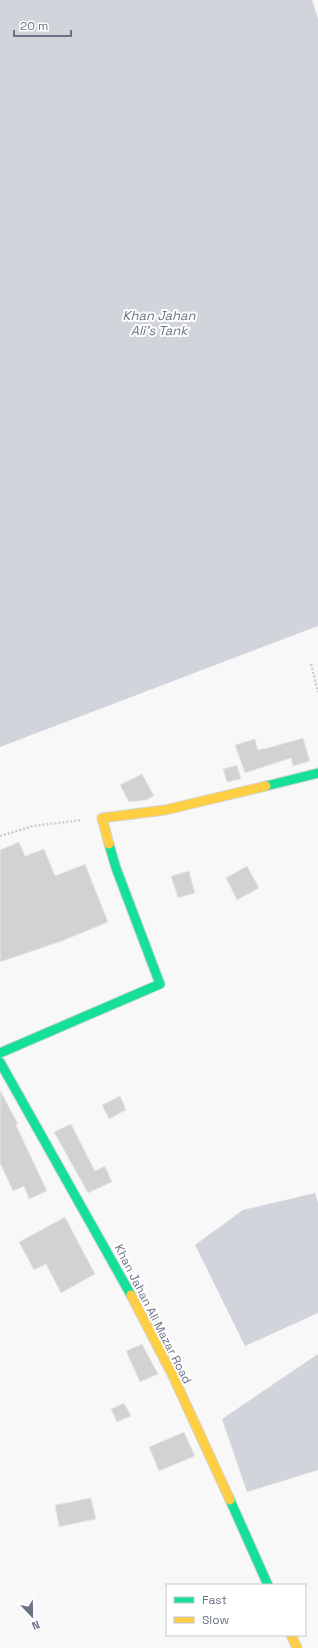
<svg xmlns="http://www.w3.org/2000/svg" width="318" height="1648" viewBox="0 0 318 1648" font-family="'Space Grotesk',sans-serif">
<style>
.water{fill:#d1d4da}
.building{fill:#d0d2d3;stroke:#e8e8e8}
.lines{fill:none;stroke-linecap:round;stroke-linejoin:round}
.fast-casing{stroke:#d4d4d6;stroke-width:11}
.slow-casing{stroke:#d4d4d6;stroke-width:11}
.path{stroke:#ccccce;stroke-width:2.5;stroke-dasharray:2 2;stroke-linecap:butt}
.fast{stroke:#16e098;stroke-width:9}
.slow{stroke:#ffcf43;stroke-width:9}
.labels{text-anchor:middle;stroke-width:4;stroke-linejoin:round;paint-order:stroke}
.street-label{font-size:12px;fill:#6a7386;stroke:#fff}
.water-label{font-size:13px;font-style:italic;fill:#677381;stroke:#fff}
</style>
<rect width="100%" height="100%" fill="#f8f8f8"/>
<g class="water">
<path d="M0 0H312L318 19V626L0 747Z"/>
<path d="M315 1193 318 1203V1313L245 1346 195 1245 243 1210Z"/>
<path d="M318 1354V1470L247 1492 222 1419Z"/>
</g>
<g class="building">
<path d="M303 738 310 761 293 766 291 758 245 773 235 745 255 739 258 750 264 748V749Z"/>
<path d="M237 765 241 779 227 782 223 769Z"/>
<path d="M142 774 154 796 146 800 129 802 120 785Z"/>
<path d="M19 842 25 856 44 849 55 876 85 864 108 922 62 941 0 962V850Z"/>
<path d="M247 866 259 888 237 900 226 878Z"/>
<path d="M189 871 195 893 178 898 171 876Z"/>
<path d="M0 1090 18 1124 16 1125 47 1191 29 1199 24 1186 13 1191 0 1163Z"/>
<path d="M120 1096 126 1110 109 1119 102 1105Z"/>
<path d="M71 1124 95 1171 105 1166 112 1182 88 1193 54 1132Z"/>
<path d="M65 1217 95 1274 61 1293 46 1264 34 1270 19 1242Z"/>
<path d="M142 1344 158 1374 140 1382 126 1351Z"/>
<path d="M124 1403 131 1416 117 1422 111 1409Z"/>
<path d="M184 1432 195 1456 159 1471 149 1447Z"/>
<path d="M91 1498 96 1519 59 1527 55 1505Z"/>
</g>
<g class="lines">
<defs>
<g id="fast">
<path d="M266 786 318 773"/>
<path d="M0 1053 160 984 116 868 109 844"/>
<path d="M0 1062 131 1295"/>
<path d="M230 1500 268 1585"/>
</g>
<g id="slow">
<path d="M109 844 102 818 165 810 266 786"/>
<path d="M131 1295 173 1376 230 1500"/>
<path d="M291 1635 297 1648"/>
</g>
</defs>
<use href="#fast" class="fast-casing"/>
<use href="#slow" class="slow-casing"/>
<g class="path">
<path d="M311 664 318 692"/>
<path d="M0 836 33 826 82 820"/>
</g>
<use href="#fast" class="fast"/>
<use href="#slow" class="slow"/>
</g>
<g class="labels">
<g class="street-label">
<text transform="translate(153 1314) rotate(63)" y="4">Khan Jahan Ali Mazar Road</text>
</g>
<g class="water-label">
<text x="159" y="320">Khan Jahan<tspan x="159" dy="15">Ali's Tank</tspan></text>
</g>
</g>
<rect x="166" y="1584" width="140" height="52" fill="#ffffff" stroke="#c3c7cf"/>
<rect x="174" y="1597" width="20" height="6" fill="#16e098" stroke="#c3c7cf"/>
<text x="202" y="1604" font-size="12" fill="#6a7386">Fast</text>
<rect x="174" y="1617" width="20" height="6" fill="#ffcf43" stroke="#c3c7cf"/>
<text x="202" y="1624" font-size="12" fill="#6a7386">Slow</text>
<g transform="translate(32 1616) rotate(158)" stroke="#ffffff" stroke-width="3" paint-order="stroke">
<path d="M0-3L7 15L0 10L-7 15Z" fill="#6a7386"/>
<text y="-6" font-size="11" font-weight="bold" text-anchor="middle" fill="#6a7386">N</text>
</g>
<path d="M14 30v6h57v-6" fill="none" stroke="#6a7386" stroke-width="2"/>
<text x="20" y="30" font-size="12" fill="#6a7386" stroke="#ffffff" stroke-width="3" paint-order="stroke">20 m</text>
</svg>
